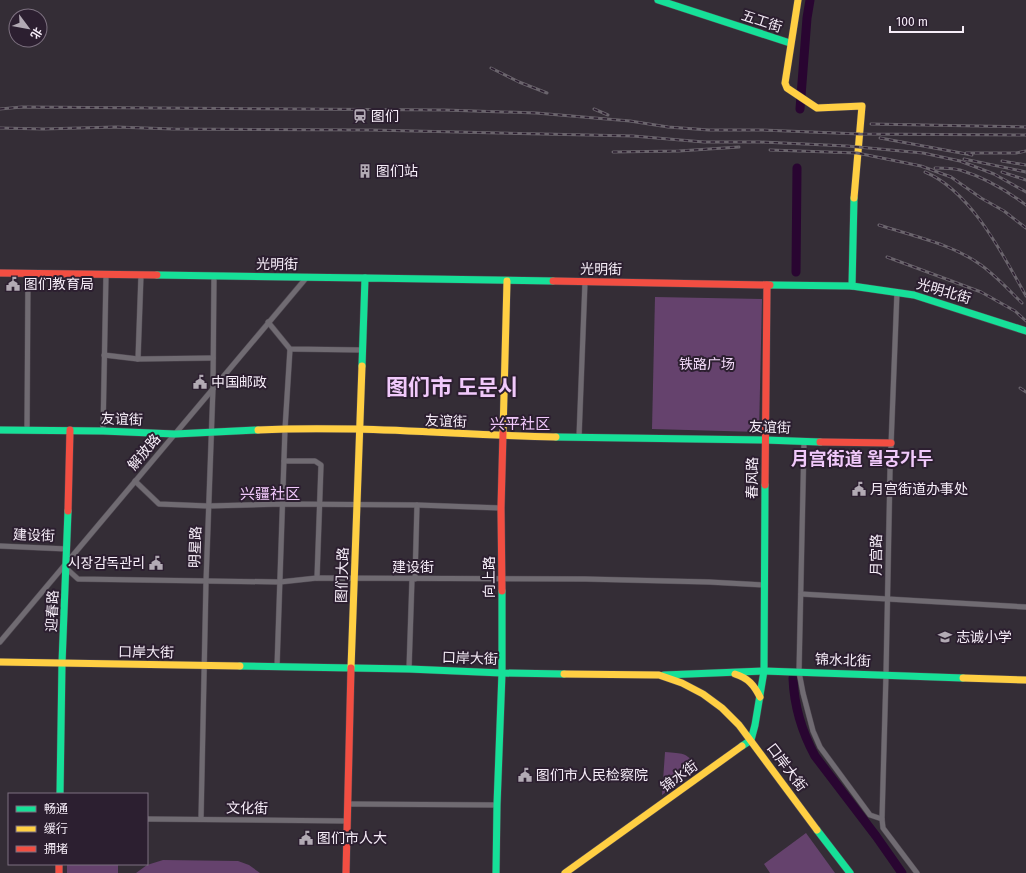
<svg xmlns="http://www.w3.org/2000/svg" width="1026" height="873" viewBox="0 0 1026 873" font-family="'Fira Sans','Noto Sans SC','Noto Sans KR',sans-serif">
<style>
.green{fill:#65426d}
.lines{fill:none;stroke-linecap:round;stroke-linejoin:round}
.river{stroke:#290531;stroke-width:9}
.street-casing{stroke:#504952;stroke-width:6}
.fast-casing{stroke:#504952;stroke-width:8}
.slow-casing{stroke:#504952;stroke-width:8}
.jam-casing{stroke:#504952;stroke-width:8}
.street{stroke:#706b72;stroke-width:5}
.fast{stroke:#16e098;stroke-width:7}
.slow{stroke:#ffcf43;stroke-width:7}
.jam{stroke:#f24e42;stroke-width:7}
.rail-casing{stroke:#6a646c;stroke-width:3}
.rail{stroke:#2c1f30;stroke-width:1.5;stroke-dasharray:4.5;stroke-linecap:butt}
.labels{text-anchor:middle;stroke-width:4;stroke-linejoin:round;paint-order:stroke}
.street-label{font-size:14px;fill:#f6edf8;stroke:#2c1f30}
.poi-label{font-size:14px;fill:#f6edf8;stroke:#2c1f30;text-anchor:start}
.park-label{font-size:14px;fill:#f2d9f8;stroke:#2c1f30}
.neighbourhood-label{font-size:15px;fill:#f1c9fb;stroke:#2c1f30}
.district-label{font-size:18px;font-weight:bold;fill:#f1c9fb;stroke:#2c1f30}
.town-label{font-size:22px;font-weight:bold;fill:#f1c9fb;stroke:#2c1f30}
</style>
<rect width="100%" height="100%" fill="#342d36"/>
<g class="green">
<path d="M655 297 762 299 759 432 652 429Z"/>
<path d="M665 752C685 754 686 752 698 768L662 795Z"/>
<path d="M806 833 835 873H770L764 864Z"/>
<path d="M163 860 238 861 249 865 260 873H136L147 865Z"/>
<rect x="67" y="864" width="51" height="9"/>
</g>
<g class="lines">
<g class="river">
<path d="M800 109 807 18 810 0"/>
<path d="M796 272 797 168"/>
<path d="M793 678C794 705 802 732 815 756L876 836 902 873"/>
</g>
<defs>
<g id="street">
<path d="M268 322 290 349 362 350"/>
<path d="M104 355 138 359 213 358"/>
<path d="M138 359 141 275"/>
<path d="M27 430 28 274"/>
<path d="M103 431 106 275"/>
<path d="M579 437 585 282"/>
<path d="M804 442 799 672 803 693 813 731 820 747 870 815 882 819 883 828 917 873"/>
<path d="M284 461H315L321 465 317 578"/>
<path d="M135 481 159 504 208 506 282 504 417 505 501 508"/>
<path d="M0 546 67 549"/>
<path d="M67 569 78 579 280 582 317 578 585 579 709 582 764 585"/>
<path d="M415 579 417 505"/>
<path d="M801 594 1026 607"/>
<path d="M0 642 307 277"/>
<path d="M277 667 285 429 290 349"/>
<path d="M409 669 412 579"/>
<path d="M348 804 497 805"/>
<path d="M147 819 347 821"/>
<path d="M201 819 206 582 213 388 214 276"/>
<path d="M882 819 886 675 890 471 897 292"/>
</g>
<g id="fast">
<path d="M658 0 790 43"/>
<path d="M157 275 365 278"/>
<path d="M770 285 852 286 914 295 1026 331"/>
<path d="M852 286 854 198"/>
<path d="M362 366 365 278 553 281"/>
<path d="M0 430 103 431 175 434 258 430"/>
<path d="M556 437 765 440 820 442"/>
<path d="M240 666 409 669 502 673 564 674"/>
<path d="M664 675 764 671 963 678"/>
<path d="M742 746 751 740 755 725 764 671 765 485"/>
<path d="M60 794 62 663 68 511"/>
<path d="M817 830 850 873"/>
<path d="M496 873 497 805 502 673V591"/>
</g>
<g id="slow">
<path d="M798 0 785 83 787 88 817 108 862 106 854 198"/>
<path d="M258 430C357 425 457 435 556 437"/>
<path d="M503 433 507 281"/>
<path d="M0 662 240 666"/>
<path d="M351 668 362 366"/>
<path d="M564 674 659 675 682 683 703 694 722 708 739 725 817 830"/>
<path d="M735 674C748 678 754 685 760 697"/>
<path d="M963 678 1026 680"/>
<path d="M565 873 742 746"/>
</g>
<g id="jam">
<path d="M0 273 157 275"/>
<path d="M553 281 770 285"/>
<path d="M820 442 891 443"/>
<path d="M765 485 767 285"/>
<path d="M68 511 70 430"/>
<path d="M502 591 501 508 503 433"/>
<path d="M59 864V873"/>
<path d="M346 873 351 668"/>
</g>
</defs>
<use href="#street" class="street-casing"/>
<use href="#fast" class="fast-casing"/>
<use href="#slow" class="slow-casing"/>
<use href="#jam" class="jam-casing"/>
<use href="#street" class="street"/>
<use href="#fast" class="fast"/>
<use href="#slow" class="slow"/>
<use href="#jam" class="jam"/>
<defs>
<g id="rail">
<path d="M491 68 519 82 547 93"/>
<path d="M0 109 22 107 445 110 536 113 630 121 668 127 709 130H761L860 134 1026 135"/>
<path d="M594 109 608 115"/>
<path d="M871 124 1026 127"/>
<path d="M0 128 43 129 116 127 173 129 371 130 633 136 704 142H760L847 146 923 153 960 161 994 174 1026 192"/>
<path d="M880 138 972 155"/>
<path d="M770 150 857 153 921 166 951 177 981 198 1004 211 1026 228"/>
<path d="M613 152 679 151 739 147"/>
<path d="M966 153H1016L1026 151"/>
<path d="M964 159 1026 172"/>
<path d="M1002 161 1026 165"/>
<path d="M935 168C943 168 952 168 960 170 983 177 1006 190 1026 205"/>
<path d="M925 172C971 191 1003 255 1026 296"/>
<path d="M1002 172 1026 180"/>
<path d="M879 225C913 236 952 244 981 265 996 276 1009 290 1022 303"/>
<path d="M887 257 981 292 1015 311 1026 321"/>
<path d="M1020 388 1026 392"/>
</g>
</defs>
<use href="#rail" class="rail-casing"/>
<use href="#rail" class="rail"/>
</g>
<defs>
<symbol id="station-bare" viewBox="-9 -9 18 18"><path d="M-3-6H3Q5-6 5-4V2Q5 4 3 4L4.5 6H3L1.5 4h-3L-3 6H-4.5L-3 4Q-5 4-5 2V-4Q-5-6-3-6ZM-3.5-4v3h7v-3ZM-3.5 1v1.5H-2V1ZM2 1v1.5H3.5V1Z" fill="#b2aab4" stroke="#2c1f30" stroke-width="2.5" paint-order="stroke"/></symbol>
<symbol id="building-bare" viewBox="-9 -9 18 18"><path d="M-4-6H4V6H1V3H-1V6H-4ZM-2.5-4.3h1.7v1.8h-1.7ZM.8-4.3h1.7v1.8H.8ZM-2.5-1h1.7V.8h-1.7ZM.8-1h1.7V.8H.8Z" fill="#b2aab4" stroke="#2c1f30" stroke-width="2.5" paint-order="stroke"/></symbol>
<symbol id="civic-bare" viewBox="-9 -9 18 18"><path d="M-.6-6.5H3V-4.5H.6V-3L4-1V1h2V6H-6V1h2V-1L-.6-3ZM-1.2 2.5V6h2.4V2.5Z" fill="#b2aab4" stroke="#2c1f30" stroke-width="2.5" paint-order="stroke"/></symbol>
<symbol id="school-bare" viewBox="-9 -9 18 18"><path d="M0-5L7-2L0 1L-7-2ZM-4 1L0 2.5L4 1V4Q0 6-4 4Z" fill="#b2aab4" stroke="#2c1f30" stroke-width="2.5" paint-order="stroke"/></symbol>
</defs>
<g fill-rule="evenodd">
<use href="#station-bare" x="350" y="106" width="20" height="20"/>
<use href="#building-bare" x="355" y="161" width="20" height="20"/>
<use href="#civic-bare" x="3" y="274" width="20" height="20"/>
<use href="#civic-bare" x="190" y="372" width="20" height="20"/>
<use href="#civic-bare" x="849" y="479" width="20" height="20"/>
<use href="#civic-bare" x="146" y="553" width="20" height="20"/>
<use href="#school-bare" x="935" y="627" width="20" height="20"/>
<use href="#civic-bare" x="515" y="765" width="20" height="20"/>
<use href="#civic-bare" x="296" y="828" width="20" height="20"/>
</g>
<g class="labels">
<g class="street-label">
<text transform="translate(762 21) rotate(18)" y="5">五工街</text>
<text transform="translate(277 264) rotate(1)" y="5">光明街</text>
<text transform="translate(601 269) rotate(1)" y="5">光明街</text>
<text transform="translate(944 291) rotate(16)" y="5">光明北街</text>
<text transform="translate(122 419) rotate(2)" y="5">友谊街</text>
<text transform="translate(446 421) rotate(2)" y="5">友谊街</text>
<text transform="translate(770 427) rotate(2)" y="5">友谊街</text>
<text transform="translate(144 452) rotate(-50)" y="5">解放路</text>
<text transform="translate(752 478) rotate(-89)" y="5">春风路</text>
<text transform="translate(34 535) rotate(2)" y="5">建设街</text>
<text transform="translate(195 547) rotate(-88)" y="5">明星路</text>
<text transform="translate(876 555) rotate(-89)" y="5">月宫路</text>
<text x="413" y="572">建设街</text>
<text transform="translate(342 575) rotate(-88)" y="5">图们大路</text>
<text transform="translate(489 577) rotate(-90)" y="5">向上路</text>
<text transform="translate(52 611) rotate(-87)" y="5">迎春路</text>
<text transform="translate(146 652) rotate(1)" y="5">口岸大街</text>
<text transform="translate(470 658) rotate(2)" y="5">口岸大街</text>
<text transform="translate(843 660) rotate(2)" y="5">锦水北街</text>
<text transform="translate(787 767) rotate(53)" y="5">口岸大街</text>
<text transform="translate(679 776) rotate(-36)" y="5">锦水街</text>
<text transform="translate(247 808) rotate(1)" y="5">文化街</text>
</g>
<g class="poi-label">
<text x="371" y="121">图们</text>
<text x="376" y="176">图们站</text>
<text x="24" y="289">图们教育局</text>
<text x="211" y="387">中国邮政</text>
<text x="870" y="494">月宫街道办事处</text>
<text x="145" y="568" text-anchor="end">시장감독관리</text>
<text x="956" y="642">志诚小学</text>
<text x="536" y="780">图们市人民检察院</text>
<text x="317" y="843">图们市人大</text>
</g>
<g class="park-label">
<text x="707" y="369">铁路广场</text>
</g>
<g class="neighbourhood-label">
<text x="520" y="429">兴平社区</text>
<text x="270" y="499">兴疆社区</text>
</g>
<g class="district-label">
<text x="862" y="465">月宫街道 월궁가두</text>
</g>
<g class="town-label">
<text x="452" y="395">图们市 도문시</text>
</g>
</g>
<rect x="8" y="793" width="140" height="72" fill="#2c1f30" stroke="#7d7180"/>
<rect x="16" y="806" width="20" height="6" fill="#16e098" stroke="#7d7180"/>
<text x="44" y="813" font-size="12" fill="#f6edf8">畅通</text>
<rect x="16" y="826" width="20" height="6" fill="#ffcf43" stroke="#7d7180"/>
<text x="44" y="833" font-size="12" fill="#f6edf8">缓行</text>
<rect x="16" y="846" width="20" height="6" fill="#f24e42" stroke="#7d7180"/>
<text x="44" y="853" font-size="12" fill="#f6edf8">拥堵</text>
<g transform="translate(28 28) rotate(122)"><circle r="19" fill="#2c1f30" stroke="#7d7180"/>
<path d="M0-3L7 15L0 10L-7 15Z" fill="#b2aab4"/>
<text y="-6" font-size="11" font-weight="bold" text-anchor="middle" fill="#f6edf8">北</text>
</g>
<path d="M890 26v6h73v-6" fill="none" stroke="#f6edf8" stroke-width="2"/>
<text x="896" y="26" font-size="12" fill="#f6edf8" stroke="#2c1f30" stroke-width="3" paint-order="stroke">100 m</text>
</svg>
